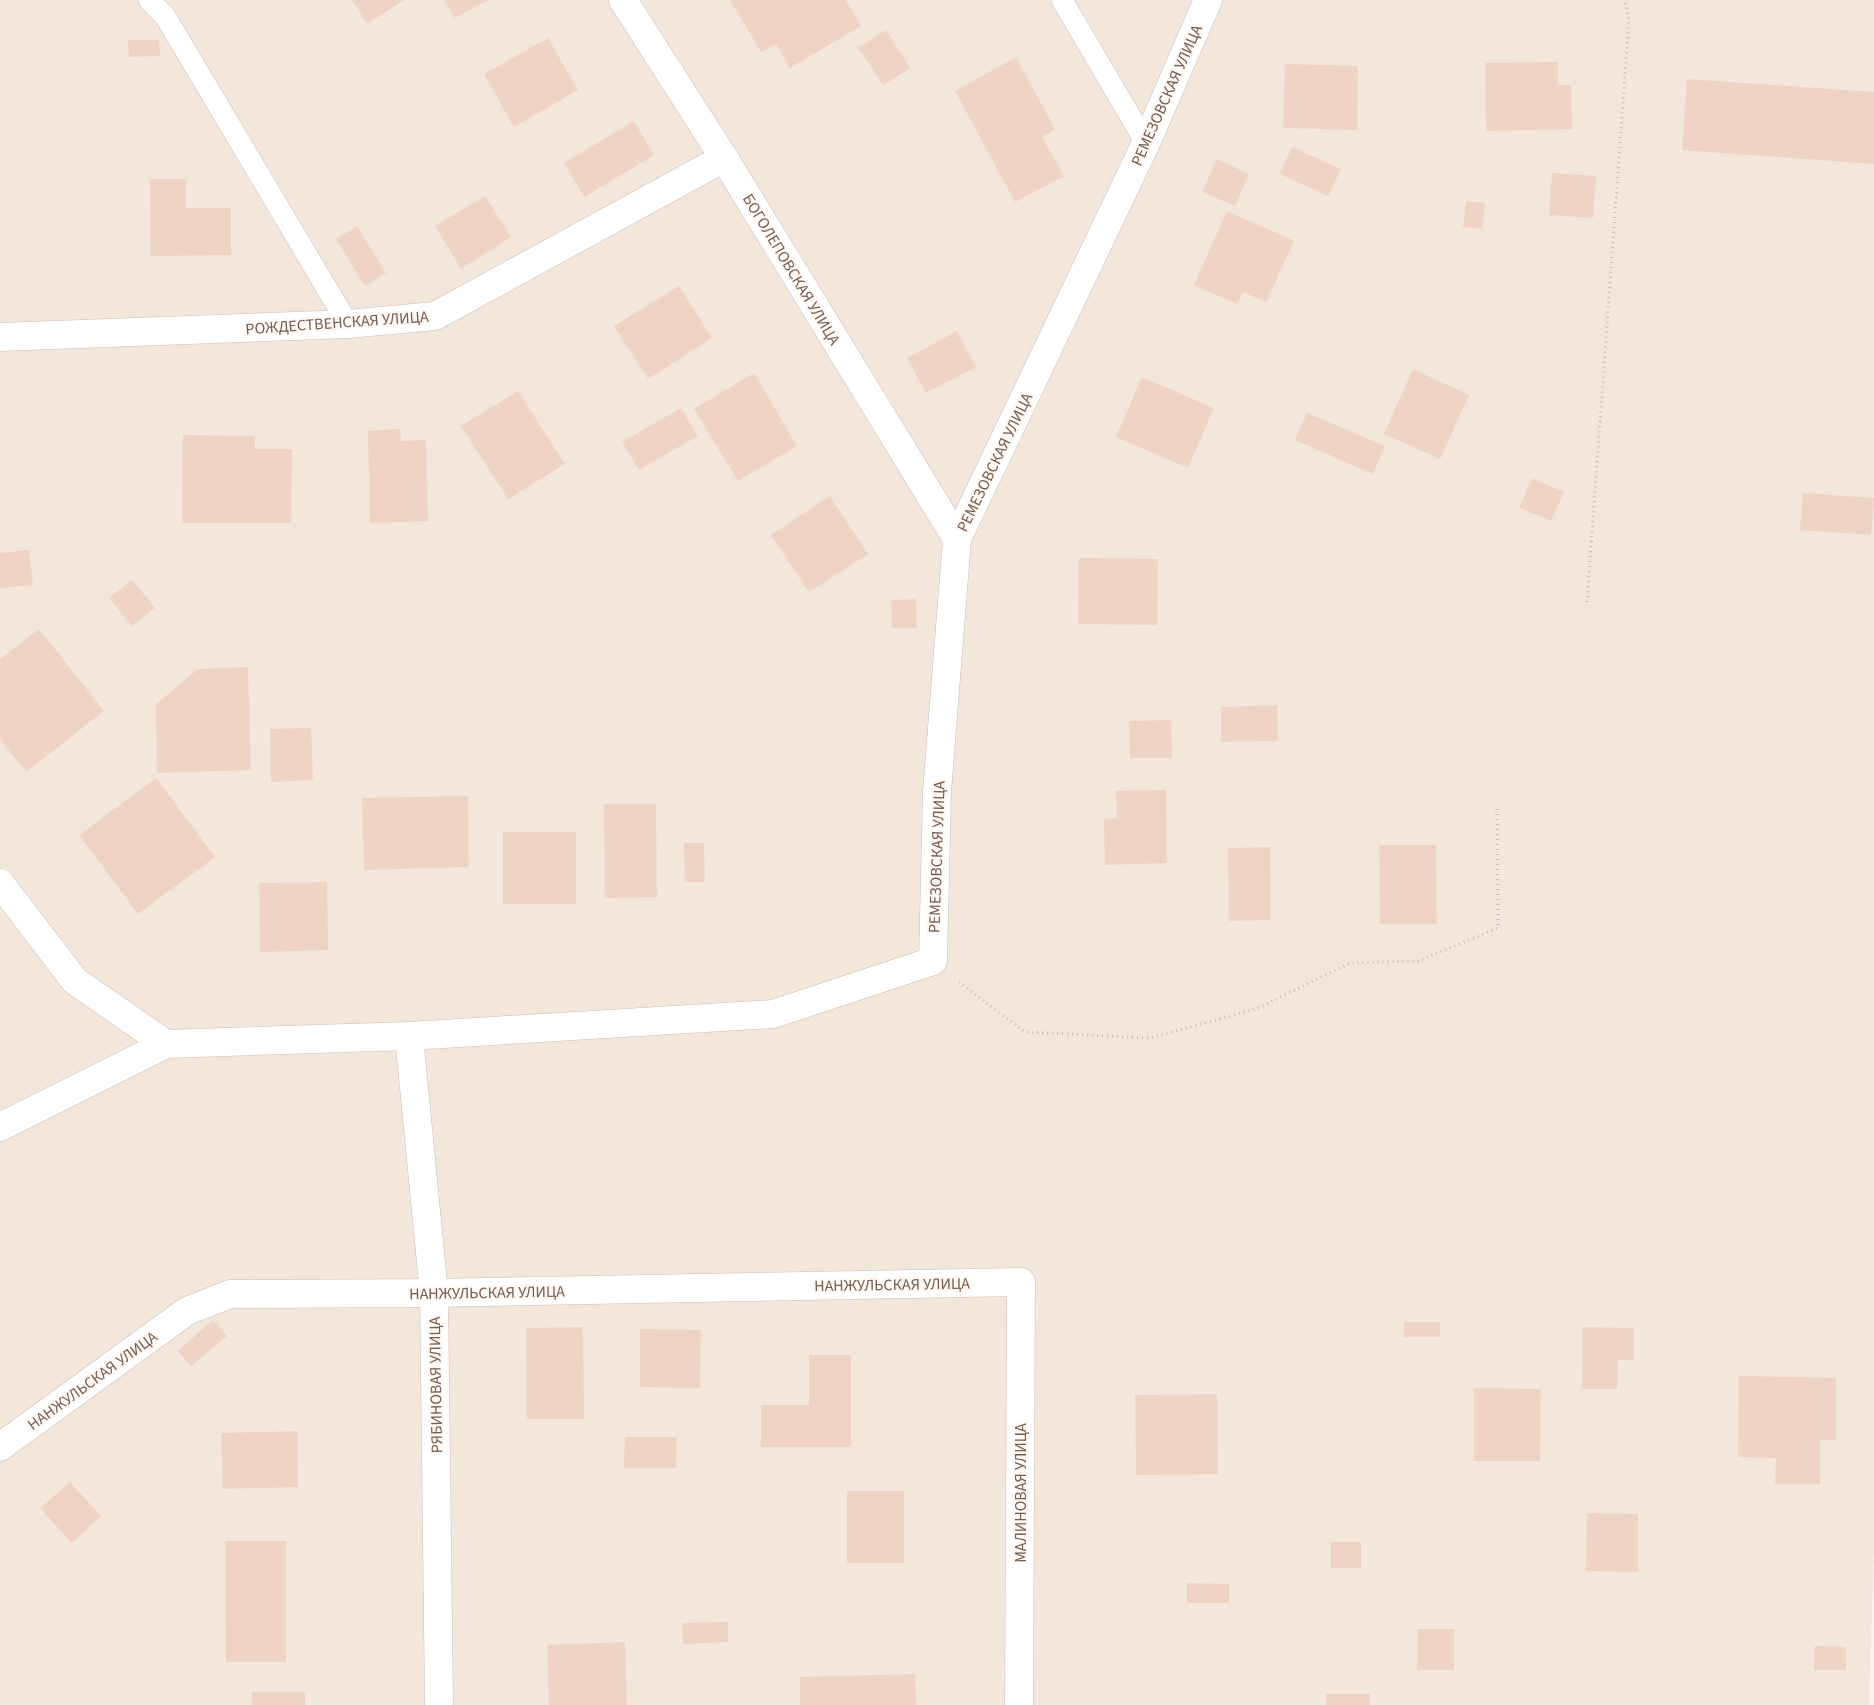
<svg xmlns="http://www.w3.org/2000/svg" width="1874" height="1705" viewBox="0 0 1874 1705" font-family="'Source Sans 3',sans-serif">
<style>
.residential{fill:#f3e6db}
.building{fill:#efd4c5}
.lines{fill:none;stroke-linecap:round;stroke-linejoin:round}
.lane-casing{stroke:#cdbdb2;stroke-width:22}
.street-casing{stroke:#cdbdb2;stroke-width:29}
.path{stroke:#d4b7a8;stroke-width:3;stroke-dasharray:1 4;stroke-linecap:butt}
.lane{stroke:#fff;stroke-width:21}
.street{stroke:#fff;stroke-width:28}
.labels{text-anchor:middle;stroke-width:5;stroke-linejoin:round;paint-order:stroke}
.street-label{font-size:16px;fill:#765b50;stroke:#fef9f2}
</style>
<rect width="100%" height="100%" fill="#fbf5ec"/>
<path class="residential" d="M0 0H1874V1550L1869 1705H0Z"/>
<g class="building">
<path d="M352 0H404L367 24Z"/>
<path d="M444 0H488L455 18Z"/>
<path d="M730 0H846L861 26 790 68 776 44 761 52Z"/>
<path d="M886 30 910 68 883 85 858 48Z"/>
<path d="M548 38 578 90 514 127 484 74Z"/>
<path d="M128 40H159L160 56 129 57Z"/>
<path d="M1016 57 1055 129 1042 137 1064 176 1015 202 955 91Z"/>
<path d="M1558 62V85H1571L1572 129 1486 131 1485 63Z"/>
<path d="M1285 64 1358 66 1357 130 1283 128Z"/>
<path d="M1687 79 1874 92V164L1682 150Z"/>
<path d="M634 121 654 155 584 197 564 163Z"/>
<path d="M1292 147 1341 169 1328 196 1280 174Z"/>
<path d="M1217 159 1249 174 1235 206 1202 192Z"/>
<path d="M1552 173 1596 176 1593 218 1549 215Z"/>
<path d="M150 179H186V208H231V255L151 256Z"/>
<path d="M485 196 511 237 461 269 435 226Z"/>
<path d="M1466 201 1485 203 1482 229 1463 227Z"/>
<path d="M1227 211 1294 241 1266 302 1243 292 1237 304 1194 285Z"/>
<path d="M357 226 386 273 365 286 336 239Z"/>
<path d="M679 286 712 338 648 379 614 326Z"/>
<path d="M957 331 976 367 926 393 907 358Z"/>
<path d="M1413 369 1469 395 1440 459 1384 434Z"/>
<path d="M754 373 797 446 738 481 694 409Z"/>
<path d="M1142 377 1214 408 1188 468 1116 437Z"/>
<path d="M518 391 565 464 508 499 461 426Z"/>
<path d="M681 408 698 436 639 470 622 442Z"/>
<path d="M1307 413 1385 446 1373 474 1295 440Z"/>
<path d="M400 429 401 441 426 440 428 521 370 523 368 431Z"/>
<path d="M183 435 255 436V449H292L291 523H182Z"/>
<path d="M1532 478 1564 492 1551 521 1519 508Z"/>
<path d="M1803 493 1874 498 1871 535 1800 530Z"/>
<path d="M830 496 868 554 809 592 771 535Z"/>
<path d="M29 550 33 585 0 588V553Z"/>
<path d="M1079 558 1158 559 1157 625 1078 624Z"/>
<path d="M132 580 155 608 132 626 109 598Z"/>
<path d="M916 599 917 628H892L891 600Z"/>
<path d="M39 629 104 711 26 772 0 739V659Z"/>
<path d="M248 667 251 770 157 773 156 704 198 669Z"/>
<path d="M1277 705 1278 741 1221 742V707Z"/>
<path d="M1171 720 1172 758H1130L1129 721Z"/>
<path d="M311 728 313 780 271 782 270 729Z"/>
<path d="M156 778 215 857 138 914 79 835Z"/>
<path d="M1166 790 1167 863 1105 865 1104 819 1117 818 1116 791Z"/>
<path d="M468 796 469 867 364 870 362 798Z"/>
<path d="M604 804H656L657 897 605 898Z"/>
<rect x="503" y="832" width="73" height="72"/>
<path d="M684 843H704L705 882H685Z"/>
<path d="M1379 845H1436L1437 924H1380Z"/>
<path d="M1270 847 1271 920 1229 921 1228 848Z"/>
<path d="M327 882 328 950 260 952 259 883Z"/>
<path d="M213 1320 227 1336 191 1366 178 1351Z"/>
<rect x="1404" y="1322" width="36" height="15"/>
<path d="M583 1327 584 1419H527L526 1328Z"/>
<path d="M1583 1327 1634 1328V1360H1618L1617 1389H1582Z"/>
<path d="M640 1329 701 1330 700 1388 640 1387Z"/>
<path d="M809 1355H851V1447H761V1405H809Z"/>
<path d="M1739 1376 1836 1378V1440H1820V1484H1775L1776 1458 1738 1457Z"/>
<path d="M1474 1388 1541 1389 1540 1461H1474Z"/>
<path d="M1217 1394 1218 1474 1136 1475 1135 1395Z"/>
<path d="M297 1431 298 1487 223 1489 221 1433Z"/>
<path d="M625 1437H677L676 1468H624Z"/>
<path d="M70 1482 101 1516 72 1543 40 1508Z"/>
<rect x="847" y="1491" width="57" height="72"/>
<path d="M1587 1513 1638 1514V1572L1586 1571Z"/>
<path d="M225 1541H286V1662H226Z"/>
<rect x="1331" y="1542" width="30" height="26"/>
<path d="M1187 1583 1229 1584V1603H1187Z"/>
<path d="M728 1622V1642L683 1644 682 1623Z"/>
<path d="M1418 1629H1454V1670H1417Z"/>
<path d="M625 1642 627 1705H549L547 1645Z"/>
<path d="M1815 1646 1846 1647V1670H1814Z"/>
<path d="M915 1674 916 1705H800V1677Z"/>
<rect x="252" y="1692" width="53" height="13"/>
<rect x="1326" y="1694" width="44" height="11"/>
</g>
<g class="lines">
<defs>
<g id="lane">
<path d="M149 0 165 16 348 324"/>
<path d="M1062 0 1146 143"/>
</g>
<g id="street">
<path d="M623 0 724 158 957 539"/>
<path d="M0 337 348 324 435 316 724 158"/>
<path d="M0 883 75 981 166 1044"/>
<path d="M409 1036 434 1293 439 1705"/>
<path d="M0 1127 166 1044 409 1036 773 1014 933 961 937 792 957 539 1146 143 1208 0"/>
<path d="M0 1447 187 1311 230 1294 434 1293 1021 1282 1019 1705"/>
</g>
</defs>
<use href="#lane" class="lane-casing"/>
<use href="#street" class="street-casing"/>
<g class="path">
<path d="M1587 602 1629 19 1625 0"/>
<path d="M959 982 1025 1032 1150 1038 1256 1009 1350 963 1418 961 1498 928 1497 806"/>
</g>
<use href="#lane" class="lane"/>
<use href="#street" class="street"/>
</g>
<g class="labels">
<g class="street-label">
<text transform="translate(1166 95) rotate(-66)" y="6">РЕМЕЗОВСКАЯ УЛИЦА</text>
<text transform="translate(792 269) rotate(59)" y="6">БОГОЛЕПОВСКАЯ УЛИЦА</text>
<text transform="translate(337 322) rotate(-4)" y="6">РОЖДЕСТВЕНСКАЯ УЛИЦА</text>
<text transform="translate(994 462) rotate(-64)" y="6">РЕМЕЗОВСКАЯ УЛИЦА</text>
<text transform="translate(936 857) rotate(-88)" y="6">РЕМЕЗОВСКАЯ УЛИЦА</text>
<text transform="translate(892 1284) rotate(-1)" y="6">НАНЖУЛЬСКАЯ УЛИЦА</text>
<text transform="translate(487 1292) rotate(-1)" y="6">НАНЖУЛЬСКАЯ УЛИЦА</text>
<text transform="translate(92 1380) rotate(-36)" y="6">НАНЖУЛЬСКАЯ УЛИЦА</text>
<text transform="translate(435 1385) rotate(-91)" y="6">РЯБИНОВАЯ УЛИЦА</text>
<text transform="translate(1020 1493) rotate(-90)" y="6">МАЛИНОВАЯ УЛИЦА</text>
</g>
</g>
</svg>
